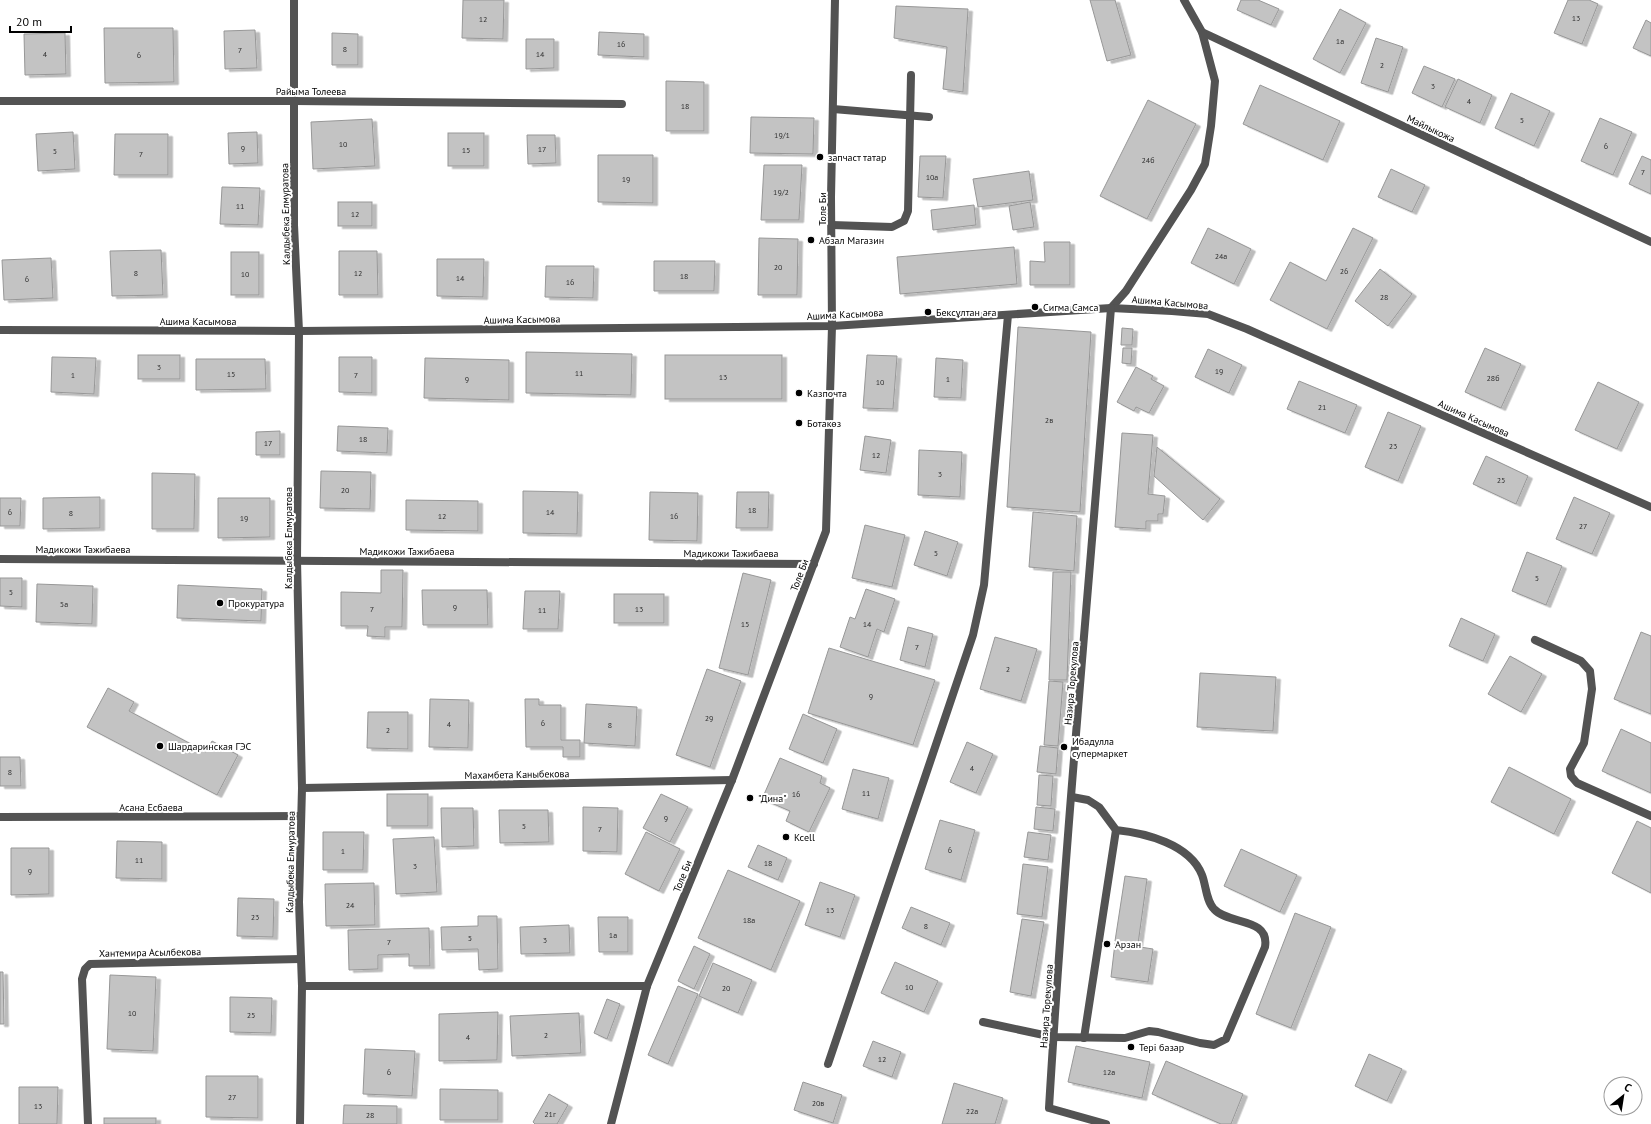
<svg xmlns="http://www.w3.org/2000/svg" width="1651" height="1124" viewBox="0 0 1651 1124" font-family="'PT Sans',sans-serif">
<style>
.building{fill:#c3c3c3;stroke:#979797;filter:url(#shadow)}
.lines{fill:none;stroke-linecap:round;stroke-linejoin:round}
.minor{stroke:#535353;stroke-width:8}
.tertiary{stroke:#535353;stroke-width:8}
.poi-dot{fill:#000;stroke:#fff;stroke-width:1.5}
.labels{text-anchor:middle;stroke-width:4;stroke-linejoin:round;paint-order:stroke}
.number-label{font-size:8px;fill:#313131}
.street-label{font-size:10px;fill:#000;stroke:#fff}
.poi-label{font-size:10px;fill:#000;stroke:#fff;text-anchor:start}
</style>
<defs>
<filter id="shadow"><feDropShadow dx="4.5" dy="2.5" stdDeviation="0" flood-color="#0004"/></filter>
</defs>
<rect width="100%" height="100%" fill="#fff"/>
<g class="building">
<path d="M463 0H504L503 39 462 38Z"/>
<path d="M1090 0H1115L1131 55 1107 61Z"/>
<path d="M1241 0H1258L1279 9 1271 25 1237 10Z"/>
<path d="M1568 0H1589L1598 4 1582 44 1554 33Z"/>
<path d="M896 6 968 9 963 92 943 89 947 47 894 38Z"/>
<path d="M1340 9 1366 23 1340 73 1313 59Z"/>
<path d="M1646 20 1651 23V56L1633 48Z"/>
<path d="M104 28H173L174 82 105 83Z"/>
<path d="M255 30 257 68 225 69 224 31Z"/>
<path d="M599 32 644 34V57L598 55Z"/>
<path d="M65 33 66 74 25 75 24 34Z"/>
<path d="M332 33 358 34V65H332Z"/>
<path d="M1376 38 1403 47 1388 92 1361 83Z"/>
<path d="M526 39H554V68L526 69Z"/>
<path d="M1424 66 1455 79 1442 107 1412 93Z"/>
<path d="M1458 79 1492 95 1480 123 1445 107Z"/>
<path d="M666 81 704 82V131H666Z"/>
<path d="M1260 85 1340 121 1323 160 1243 124Z"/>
<path d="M1511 93 1550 111 1534 146 1495 128Z"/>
<path d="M1148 100 1196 124 1147 219 1100 196Z"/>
<path d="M751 117 814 118 813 154 750 153Z"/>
<path d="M1600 118 1632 132 1613 175 1581 161Z"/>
<path d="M372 119 375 166 313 169 311 122Z"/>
<path d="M73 132 75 169 38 171 36 134Z"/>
<path d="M257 132 258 163 229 164 228 133Z"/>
<rect x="448" y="133" width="36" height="33"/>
<path d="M115 134H168V175H114Z"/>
<path d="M527 135H555L556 163 528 164Z"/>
<path d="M598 155H653V203L598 202Z"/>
<path d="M920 156H946L943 198 918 197Z"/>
<path d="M1642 156 1651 160V194L1629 184Z"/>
<path d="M764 165H802L799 220H761Z"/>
<path d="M1391 169 1425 185 1412 212 1378 197Z"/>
<path d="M1029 171 1033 200 978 207 973 179Z"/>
<path d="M222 187 260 188 258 225 220 224Z"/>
<rect x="338" y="202" width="34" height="24"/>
<path d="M1030 202 1034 227 1013 230 1009 206Z"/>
<path d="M974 205 976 225 933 230 931 210Z"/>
<path d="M1208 228 1251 249 1234 284 1191 263Z"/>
<path d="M1353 228 1373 238 1327 329 1270 300 1290 262 1326 281Z"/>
<path d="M759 238 798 239 797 295H758Z"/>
<path d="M1044 242H1070V285H1030V261L1045 262Z"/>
<path d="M1014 247 1017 284 900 294 897 257Z"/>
<path d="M161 250 163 295 112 296 110 251Z"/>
<path d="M339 251H377L378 295H339Z"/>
<rect x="231" y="252" width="28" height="43"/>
<path d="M51 258 53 298 4 300 2 260Z"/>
<path d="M437 259H484L483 297 437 296Z"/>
<path d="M654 261H715L714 291H654Z"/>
<path d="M546 266H594L593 298 545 297Z"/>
<path d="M1380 269 1412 294 1388 326 1355 301Z"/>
<path d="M1018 327 1091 332 1080 512 1007 507Z"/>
<path d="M1122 328 1133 329 1132 345H1121Z"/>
<path d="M1123 348H1132L1131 364 1122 363Z"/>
<path d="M1485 348 1521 364 1501 408 1465 392Z"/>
<path d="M1208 349 1242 365 1229 393 1195 377Z"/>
<path d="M526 352 632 354 631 395 526 393Z"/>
<rect x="138" y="355" width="42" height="24"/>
<rect x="665" y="355" width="117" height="44"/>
<path d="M867 355 897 356 893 409 863 408Z"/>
<path d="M52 357 96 358 94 394 51 392Z"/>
<path d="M339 357H372V393L339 392Z"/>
<path d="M425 358 509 360V400L424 398Z"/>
<path d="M936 358 963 360 961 398 934 397Z"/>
<path d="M196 359H265L266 389 196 390Z"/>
<path d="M1136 367 1153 376 1151 379 1164 386 1149 413 1136 407 1134 411 1117 402Z"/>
<path d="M1299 381 1357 405 1345 433 1287 409Z"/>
<path d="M1598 382 1639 402 1617 449 1575 430Z"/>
<path d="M1388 412 1421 426 1398 481 1365 467Z"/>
<path d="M338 426 388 428 387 453 337 451Z"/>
<path d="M280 431V455H256V432Z"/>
<path d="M1122 433 1153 435 1148 494 1165 496 1163 514H1158V521H1146V529L1115 527Z"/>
<path d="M865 436 891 440 886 473 860 470Z"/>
<path d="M1157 447 1220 499 1203 520 1154 476Z"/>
<path d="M919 450 962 452 960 497 918 495Z"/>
<path d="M1486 456 1528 476 1516 504 1473 484Z"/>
<path d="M321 471 371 472 370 509 320 508Z"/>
<path d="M152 473 195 474 194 529H152Z"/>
<path d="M523 491 578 492 577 534 523 533Z"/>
<path d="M650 492 698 493 697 541 649 540Z"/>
<path d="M737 492H769L768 528H736Z"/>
<path d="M100 497V528L43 529V498Z"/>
<path d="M1574 497 1610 513 1592 554 1556 539Z"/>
<path d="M0 498H21L20 526H0Z"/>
<path d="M218 498H270V537L218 538Z"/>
<path d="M406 500 478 501V531L406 530Z"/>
<path d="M1033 512 1077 516 1074 571 1029 567Z"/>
<path d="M865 525 905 535 892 587 852 578Z"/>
<path d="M925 531 958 542 947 576 914 565Z"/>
<path d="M1527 552 1562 566 1546 605 1512 591Z"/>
<path d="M381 570H403L402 627H385V637L367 636 368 626H341V592L381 593Z"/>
<path d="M1053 572H1071L1067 680H1049Z"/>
<path d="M743 573 771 580 748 675 719 668Z"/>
<path d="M0 578H22V607L0 606Z"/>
<path d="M37 584 93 586 92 624 36 622Z"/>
<path d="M178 585 262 589 261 621 177 618Z"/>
<path d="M866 589 895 599 884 632 877 629 868 657 840 647 850 617 855 619Z"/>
<path d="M422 590H487L488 625H423Z"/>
<path d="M525 591H560L558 629H523Z"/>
<rect x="614" y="594" width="50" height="29"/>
<path d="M1461 618 1495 634 1483 661 1449 646Z"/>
<path d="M908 627 933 634 925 667 900 660Z"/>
<path d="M1641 632 1651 636V714L1614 699Z"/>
<path d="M995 637 1037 649 1021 701 980 689Z"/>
<path d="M829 648 935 680 913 745 808 713Z"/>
<path d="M1510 656 1542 674 1521 712 1488 694Z"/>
<path d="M707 669 741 681 710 767 676 755Z"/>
<path d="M1200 673 1276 677 1273 731 1197 727Z"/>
<path d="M1049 681 1063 682 1058 746 1044 745Z"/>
<path d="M108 688 134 702 129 711 206 752 212 741 238 755 217 795 87 727Z"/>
<path d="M430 699 469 700 468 748 429 747Z"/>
<path d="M525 699H539V705H561V740H580V757H563V747H526Z"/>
<path d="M586 704 637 707 635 746 584 743Z"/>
<path d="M368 712H408V749L367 748Z"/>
<path d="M803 714 837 729 823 763 789 749Z"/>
<path d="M1621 729 1651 743V793L1602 771Z"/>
<path d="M967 742 993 754 976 793 950 782Z"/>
<path d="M1040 746 1058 748 1056 774 1037 772Z"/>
<path d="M0 757H20L21 786H0Z"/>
<path d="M780 758 822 776 820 783 830 788 809 832 786 821 790 811 762 799Z"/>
<path d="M1509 767 1571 799 1554 834 1491 802Z"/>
<path d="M853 769 889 778 878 819 842 809Z"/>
<path d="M1039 775 1053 776 1051 806 1037 805Z"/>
<rect x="387" y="794" width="41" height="32"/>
<path d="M661 794 688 807 670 842 643 828Z"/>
<path d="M583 807 618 808 617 852 583 851Z"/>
<path d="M1036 807 1055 809 1053 831 1034 829Z"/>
<path d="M441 808H473L474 846 442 847Z"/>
<path d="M499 810H548L549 842 500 843Z"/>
<path d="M940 820 975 830 961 880 925 869Z"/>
<path d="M1637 821 1651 828V893L1612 873Z"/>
<path d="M323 832H364L363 870H323Z"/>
<path d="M646 832 680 849 659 891 625 874Z"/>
<path d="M1028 832 1051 835 1048 860 1024 857Z"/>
<path d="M434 837 437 892 396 894 393 839Z"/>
<path d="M117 841 162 842V879L116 878Z"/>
<path d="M758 845 787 858 778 880 748 867Z"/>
<path d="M11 848H49V894L11 895Z"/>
<path d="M1241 849 1297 875 1280 912 1224 886Z"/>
<path d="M1023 864 1048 867 1042 917 1017 914Z"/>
<path d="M728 870 800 901 771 970 698 938Z"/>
<path d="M1125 876 1147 879 1138 944 1115 941Z"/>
<path d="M820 882 855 895 840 937 805 925Z"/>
<path d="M374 883 375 925 326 926 325 884Z"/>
<path d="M238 898 274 899 273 937 237 936Z"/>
<path d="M911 907 950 923 941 945 902 928Z"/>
<path d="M1295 913 1331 927 1291 1028 1256 1014Z"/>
<path d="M478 916H497L498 969 479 970 478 949 442 950 441 927 478 926Z"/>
<path d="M598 917H628V952H599Z"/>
<path d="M1022 919 1044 922 1031 996 1010 992Z"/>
<path d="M569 925 570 953 521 954 520 927Z"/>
<path d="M429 928 430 966H409V954L378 955V969L349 970 348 930Z"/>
<path d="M1115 943 1153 949 1148 982 1111 977Z"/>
<path d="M694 946 710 954 694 989 678 981Z"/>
<path d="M895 962 938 981 924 1012 881 993Z"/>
<path d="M713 963 752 980 738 1013 699 996Z"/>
<path d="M0 972H3L4 1024H0Z"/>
<path d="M110 975 156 977 153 1051 107 1049Z"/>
<path d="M678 986 698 994 668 1064 648 1055Z"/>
<path d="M230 997 272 998 271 1033 230 1032Z"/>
<path d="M607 999 620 1004 607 1039 594 1033Z"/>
<path d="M498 1012 497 1060 439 1061V1014Z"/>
<path d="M579 1013 581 1053 512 1056 510 1016Z"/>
<path d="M873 1041 901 1052 892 1077 863 1066Z"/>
<path d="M1076 1046 1150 1062 1142 1098 1068 1082Z"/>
<path d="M365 1049 415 1051 412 1096 363 1094Z"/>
<path d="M1369 1054 1402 1069 1387 1101 1355 1086Z"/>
<path d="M1166 1061 1243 1094 1231 1124H1221L1152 1094Z"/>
<path d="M206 1076H258V1118L206 1117Z"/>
<path d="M803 1082 842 1095 833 1123 794 1110Z"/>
<path d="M954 1083 1003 1098 995 1124H942Z"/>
<path d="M19 1087H58L57 1124H19Z"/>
<path d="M440 1089 498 1090V1120H440Z"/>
<path d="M549 1094 568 1105 557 1124H535L533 1122Z"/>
<path d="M344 1105 397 1106V1124H343Z"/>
<rect x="104" y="1118" width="52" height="6"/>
</g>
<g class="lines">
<g class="minor">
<path d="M294 0V225L299 331 297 560 302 788 299 902 302 986 300 1124"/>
<path d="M1202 32 1651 242"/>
<path d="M0 101H294L622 104"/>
<path d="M833 109 929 117"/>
<path d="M832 225 892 227 904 221 908 211 911 75"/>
<path d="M1111 308 1126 291 1191 190 1205 164 1211 126 1215 81 1202 32 1184 0"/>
<path d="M0 330 299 331 832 326 1111 308 1172 311 1208 314 1247 329 1651 507"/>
<path d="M0 559 814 564"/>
<path d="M1535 640 1581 661 1590 671 1592 689 1584 743 1570 769 1571 776 1577 783 1651 816"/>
<path d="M302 788 732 780"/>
<path d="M0 817 301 816"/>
<path d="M302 986H647"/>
<path d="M983 1022 1053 1037 1125 1038 1149 1031 1158 1032 1200 1043 1214 1045 1226 1039 1265 947C1270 917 1228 925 1214 909 1206 901 1206 885 1202 875 1190 844 1145 833 1116 830L1099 807 1088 800 1072 797"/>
<path d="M1084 1038 1116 830"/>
<path d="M828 1064 973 635 984 585 1008 315"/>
<path d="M88 1124 82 979 85 969 90 964 301 959"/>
<path d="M1106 1124 1049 1108C1065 841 1090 574 1111 308"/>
</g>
<path class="tertiary" d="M611 1124 647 986 732 780 826 531 832 326 831 197 835 0"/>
</g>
<g class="poi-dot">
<circle cx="820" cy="157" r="4"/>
<circle cx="811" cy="240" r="4"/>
<circle cx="1035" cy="307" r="4"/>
<circle cx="928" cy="312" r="4"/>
<circle cx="799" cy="393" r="4"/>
<circle cx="799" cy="423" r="4"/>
<circle cx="220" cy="603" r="4"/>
<circle cx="160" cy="746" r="4"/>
<circle cx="1064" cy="747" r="4"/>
<circle cx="750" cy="798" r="4"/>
<circle cx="786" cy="837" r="4"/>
<circle cx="1107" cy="944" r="4"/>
<circle cx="1131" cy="1047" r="4"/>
</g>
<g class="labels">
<g class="number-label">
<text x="1576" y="21">13</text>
<text x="483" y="22">12</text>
<text x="1340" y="44">1а</text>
<text x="621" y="47">16</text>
<text x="345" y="52">8</text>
<text x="240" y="53">7</text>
<text x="45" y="57">4</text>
<text x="540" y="57">14</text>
<text x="139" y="58">6</text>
<text x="1382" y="68">2</text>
<text x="1433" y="89">3</text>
<text x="1469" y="104">4</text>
<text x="685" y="109">18</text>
<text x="1522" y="123">5</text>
<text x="782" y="138">19/1</text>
<text x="343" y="147">10</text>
<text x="1606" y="149">6</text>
<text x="243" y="151">9</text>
<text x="542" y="152">17</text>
<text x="466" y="153">15</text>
<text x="55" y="154">5</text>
<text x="141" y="157">7</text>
<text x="1148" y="163">24б</text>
<text x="1643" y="175">7</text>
<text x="932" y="180">10а</text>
<text x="626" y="182">19</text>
<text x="781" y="195">19/2</text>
<text x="240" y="209">11</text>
<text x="355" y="217">12</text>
<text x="1221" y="259">24а</text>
<text x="778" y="270">20</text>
<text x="1344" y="274">26</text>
<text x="136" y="276">8</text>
<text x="358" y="276">12</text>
<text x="245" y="277">10</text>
<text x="684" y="279">18</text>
<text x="460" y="281">14</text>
<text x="27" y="282">6</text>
<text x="570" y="285">16</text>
<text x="1384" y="300">28</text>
<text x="159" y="370">3</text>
<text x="1219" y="374">19</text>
<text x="579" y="376">11</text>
<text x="231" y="377">15</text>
<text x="73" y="378">1</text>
<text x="356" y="378">7</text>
<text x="723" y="380">13</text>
<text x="1493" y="381">28б</text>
<text x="467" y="382">9</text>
<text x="948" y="382">1</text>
<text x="880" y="385">10</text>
<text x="1322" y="410">21</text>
<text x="1049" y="423">2в</text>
<text x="363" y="442">18</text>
<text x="268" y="446">17</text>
<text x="1393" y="449">23</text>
<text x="876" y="458">12</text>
<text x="940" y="477">3</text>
<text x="1501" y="483">25</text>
<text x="345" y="493">20</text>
<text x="752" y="513">18</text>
<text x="10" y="515">6</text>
<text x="550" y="515">14</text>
<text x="71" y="516">8</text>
<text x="442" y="519">12</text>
<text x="674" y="519">16</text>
<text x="244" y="521">19</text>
<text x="1583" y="529">27</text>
<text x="936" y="556">5</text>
<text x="1537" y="581">5</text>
<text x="11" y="595">5</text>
<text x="64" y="607">5а</text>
<text x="455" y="610">9</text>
<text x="372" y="612">7</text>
<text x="639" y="612">13</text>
<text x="542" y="613">11</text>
<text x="745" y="627">15</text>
<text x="867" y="627">14</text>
<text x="917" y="650">7</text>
<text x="1008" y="672">2</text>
<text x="871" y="699">9</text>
<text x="709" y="721">29</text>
<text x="543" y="726">6</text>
<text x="449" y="727">4</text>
<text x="610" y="728">8</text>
<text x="388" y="733">2</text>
<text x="972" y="771">4</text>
<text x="10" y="775">8</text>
<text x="866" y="796">11</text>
<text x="796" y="797">16</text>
<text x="666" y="821">9</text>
<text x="524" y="829">5</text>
<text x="600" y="832">7</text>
<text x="950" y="853">6</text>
<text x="343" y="854">1</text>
<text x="139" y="863">11</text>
<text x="768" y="866">18</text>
<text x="415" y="869">3</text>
<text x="30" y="874">9</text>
<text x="350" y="908">24</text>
<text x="830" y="913">13</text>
<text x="255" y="920">23</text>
<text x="749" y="923">18а</text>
<text x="926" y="929">8</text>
<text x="613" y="938">1а</text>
<text x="470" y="941">5</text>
<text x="545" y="943">3</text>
<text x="389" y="945">7</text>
<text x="909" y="990">10</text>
<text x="726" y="991">20</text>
<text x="132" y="1016">10</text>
<text x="251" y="1018">25</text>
<text x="546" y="1038">2</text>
<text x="468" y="1040">4</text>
<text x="882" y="1062">12</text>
<text x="389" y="1075">6</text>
<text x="1109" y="1075">12а</text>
<text x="232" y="1100">27</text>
<text x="818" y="1106">20в</text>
<text x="38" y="1109">13</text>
<text x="972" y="1114">22а</text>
<text x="550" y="1117">21г</text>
<text x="370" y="1118">28</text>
</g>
<g class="street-label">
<text x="311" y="95">Райыма Толеева</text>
<text transform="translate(1431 128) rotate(25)" y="4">Майлыкожа</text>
<text transform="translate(822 209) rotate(-90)" y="4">Толе Би</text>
<text transform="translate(285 214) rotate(-91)" y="4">Калдыбека Елмуратова</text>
<text transform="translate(1170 302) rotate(5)" y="4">Ашима Касымова</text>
<text transform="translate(845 314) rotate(-3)" y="4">Ашима Касымова</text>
<text transform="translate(522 319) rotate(-1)" y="4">Ашима Касымова</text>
<text x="198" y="325">Ашима Касымова</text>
<text transform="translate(1474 418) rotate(24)" y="4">Ашима Касымова</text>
<text transform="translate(288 538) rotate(-90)" y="4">Калдыбека Елмуратова</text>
<text x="83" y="553">Мадикожи Тажибаева</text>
<text x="407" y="555">Мадикожи Тажибаева</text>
<text x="731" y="557">Мадикожи Тажибаева</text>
<text transform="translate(799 575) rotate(-69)" y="4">Толе Би</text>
<text transform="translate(1071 683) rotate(-85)" y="4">Назира Торекулова</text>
<text transform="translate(517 774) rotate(-1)" y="4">Махамбета Каныбекова</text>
<text x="151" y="811">Асана Есбаева</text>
<text transform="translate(290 862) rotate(-89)" y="4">Калдыбека Елмуратова</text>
<text transform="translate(682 876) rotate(-68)" y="4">Толе Би</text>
<text transform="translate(150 952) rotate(-1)" y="4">Хантемира Асылбекова</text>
<text transform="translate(1046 1006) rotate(-86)" y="4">Назира Торекулова</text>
</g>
<g class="poi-label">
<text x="828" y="161">запчаст татар</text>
<text x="819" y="244">Абзал Магазин</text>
<text x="1043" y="311">Сигма Самса</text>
<text x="936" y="316">Бексұлтан аға</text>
<text x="807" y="397">Казпочта</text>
<text x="807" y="427">Ботакөз</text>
<text x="228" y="607">Прокуратура</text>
<text x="1072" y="745">Ибадулла<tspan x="1072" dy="12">супермаркет</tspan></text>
<text x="168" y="750">Шардаринская ГЭС</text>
<text x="758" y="802">"Дина"</text>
<text x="794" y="841">Kcell</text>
<text x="1115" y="948">Арзан</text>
<text x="1139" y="1051">Тері базар</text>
</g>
</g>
<g transform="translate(1623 1096) rotate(30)"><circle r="19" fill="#ffffff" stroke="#999999"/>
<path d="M0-3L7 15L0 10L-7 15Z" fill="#000000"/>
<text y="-6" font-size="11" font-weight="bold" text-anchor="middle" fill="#000000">С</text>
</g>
<path d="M10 26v6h61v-6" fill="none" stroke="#000000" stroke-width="2"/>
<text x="16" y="26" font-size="12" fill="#000000" stroke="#ffffff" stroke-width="3" paint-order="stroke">20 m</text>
</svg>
